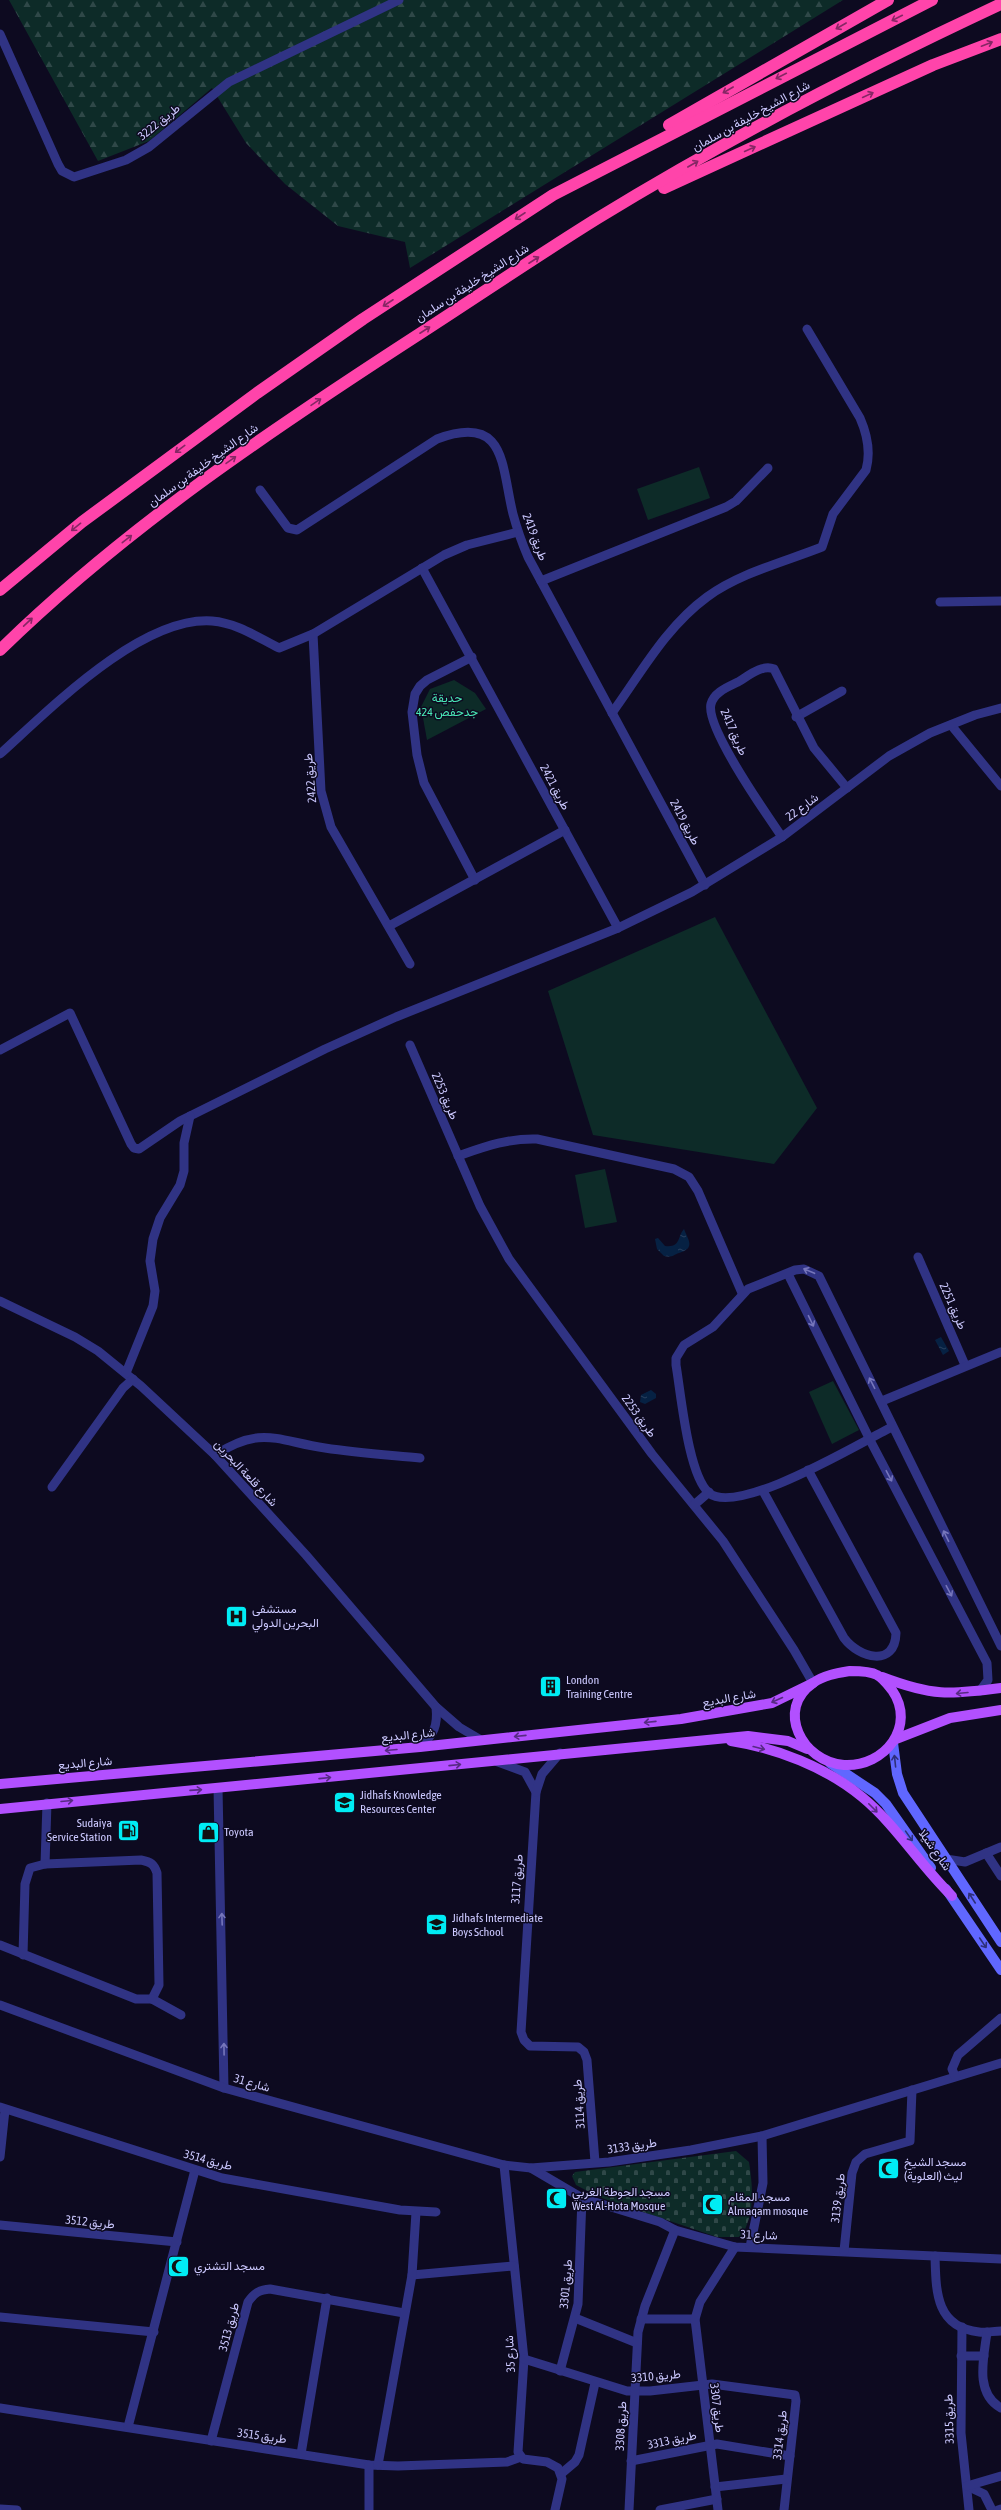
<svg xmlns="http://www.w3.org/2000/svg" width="1001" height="2510" viewBox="0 0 1001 2510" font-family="'Asap Condensed',Vazirmatn,sans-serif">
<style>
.green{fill:#0d2b28}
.forest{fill:url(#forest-firs)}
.cemetery{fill:url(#cemetery-stones)}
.water{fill:url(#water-ripples)}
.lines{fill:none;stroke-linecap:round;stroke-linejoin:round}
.minor{stroke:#303384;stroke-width:9}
.secondary{stroke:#6067ff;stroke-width:10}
.primary{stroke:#b250ff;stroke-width:10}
.motorway{stroke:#f4a;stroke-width:12}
.oneway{stroke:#862765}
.oneway2{stroke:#7676bb}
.oneway3{stroke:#572a84}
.oneway4{stroke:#2e2f79}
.labels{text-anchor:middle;stroke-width:3;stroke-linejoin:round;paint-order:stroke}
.street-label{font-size:12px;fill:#ccc9ff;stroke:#0d0a20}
.park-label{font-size:12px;fill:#4aebb8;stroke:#0d0a20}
.poi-label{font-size:12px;fill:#ccc9ff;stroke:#0d0a20;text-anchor:start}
</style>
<defs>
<pattern id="forest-firs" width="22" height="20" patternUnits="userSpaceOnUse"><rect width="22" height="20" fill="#0d2b28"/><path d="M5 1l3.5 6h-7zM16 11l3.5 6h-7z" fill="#2f4848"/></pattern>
<pattern id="cemetery-stones" width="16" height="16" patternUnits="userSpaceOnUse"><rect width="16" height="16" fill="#0d2b28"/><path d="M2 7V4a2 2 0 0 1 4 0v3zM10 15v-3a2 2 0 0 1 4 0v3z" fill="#2f4848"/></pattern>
<pattern id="water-ripples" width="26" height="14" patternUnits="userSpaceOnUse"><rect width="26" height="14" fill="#062143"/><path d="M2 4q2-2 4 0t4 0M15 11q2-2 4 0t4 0" fill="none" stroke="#29405f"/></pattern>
</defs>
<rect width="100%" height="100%" fill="#0d0a20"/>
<g class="green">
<path d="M699 467 710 498 648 520 637 489Z"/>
<path d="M454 680 475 693 486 709 427 740 421 707 430 689Z"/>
<path d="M715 917 817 1108 774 1164 593 1135 548 991Z"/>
<path d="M605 1169 617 1222 585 1228 575 1175Z"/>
<path d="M833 1381 859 1430 832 1444 809 1392Z"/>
</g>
<path class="forest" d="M9 0H843L410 268 405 242 338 226 285 184 246 143 212 88 149 141 98 161Z"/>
<path class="cemetery" d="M736 2151 749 2162C753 2189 755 2213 741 2237H717L599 2197 576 2185 572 2176 575 2172Z"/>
<g class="water">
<path d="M684 1229C688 1240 696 1248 679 1253 673 1255 672 1258 664 1256L657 1249 655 1239 658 1238 665 1246C681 1248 677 1237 684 1229Z"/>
<path d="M941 1337 949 1351 943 1355 935 1340Z"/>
<path d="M651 1390 656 1394V1398L645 1404 640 1402 641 1395Z"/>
</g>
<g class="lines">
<g class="minor">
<path d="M0 34 58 164 62 171 74 177 126 160 149 147 229 82 399 0"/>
<path d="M260 490 288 528 297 530 437 439C507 413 501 466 513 514 517 529 522 543 528 557L705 885"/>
<path d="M422 568 618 928"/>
<path d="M541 581 726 507 736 501 768 468"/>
<path d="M940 602 1001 601"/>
<path d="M313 634 321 791 331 827 410 964"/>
<path d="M472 657 427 680 420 686 415 694 412 712 417 755 424 783 475 880"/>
<path d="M612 713C641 673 666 627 707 597 740 573 784 562 822 547L833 514 866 470C871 452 867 434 860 418L807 329"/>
<path d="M796 717 842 691"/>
<path d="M951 725 1001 786"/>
<path d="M0 754C49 710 141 616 212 621 237 623 257 637 279 648L313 634 444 555 467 545 518 532"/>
<path d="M782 837C767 815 705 727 711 704 714 692 728 687 738 682 748 676 762 664 774 669L814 748 847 788"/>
<path d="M389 926 565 830"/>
<path d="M410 1045 480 1206 509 1259 652 1454 723 1541 794 1650 813 1683"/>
<path d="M0 1050 70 1013 131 1144 134 1148 139 1149 180 1121 325 1049 396 1017 618 928 692 892 782 837 889 756 930 733 975 715 1001 708"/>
<path d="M458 1156C484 1147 508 1138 537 1139L674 1169 689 1177 698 1191 742 1293"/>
<path d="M918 1257 965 1365"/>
<path d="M788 1274 871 1442 987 1663 988 1680 980 1691"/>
<path d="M0 1301 75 1337 98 1351 141 1386 215 1455 306 1555 436 1707 459 1727 481 1740"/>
<path d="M126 1373 153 1306 155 1291 150 1261 153 1239 160 1218 180 1185 184 1171V1143L190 1116"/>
<path d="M882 1401 1001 1352"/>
<path d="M892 1427C861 1442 738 1517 709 1493 688 1475 681 1394 676 1365V1358L684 1345 713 1327 748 1289 795 1270 804 1269 819 1276 1001 1646"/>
<path d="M215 1455C262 1425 277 1441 325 1448 357 1453 389 1455 420 1458"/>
<path d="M52 1487 123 1388 133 1379"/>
<path d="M763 1491 844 1638C859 1658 895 1668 896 1633L808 1470"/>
<path d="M694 1505 709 1492"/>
<path d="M420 1747C434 1734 438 1726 436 1707"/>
<path d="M498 1762 525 1772 536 1792 521 2032 524 2040 530 2046 578 2047 584 2052 587 2060 595 2162"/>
<path d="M218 1788 224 2088"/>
<path d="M536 1792 542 1774 560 1753"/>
<path d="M986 1853 1001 1876"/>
<path d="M946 1859 965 1862 1001 1847"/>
<path d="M45 1864 47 1803"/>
<path d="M0 1945 136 1999H152L159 1985 157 1873C154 1864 151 1862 141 1860L45 1864 30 1868 25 1884 23 1955"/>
<path d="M152 1999 181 2015"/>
<path d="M0 2005 224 2088 504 2165 531 2168 609 2162 691 2150 762 2136 1001 2063"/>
<path d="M955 2076 952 2069 958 2055 1001 2018"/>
<path d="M0 2107 222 2178 400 2210 436 2212"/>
<path d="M0 2157 5 2110"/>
<path d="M504 2165 524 2359 518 2452 523 2459 547 2462 558 2468 562 2479 555 2510"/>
<path d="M531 2168 582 2198 660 2222 675 2230 735 2247 1001 2259"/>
<path d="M0 2225 177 2242"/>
<path d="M750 2247 763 2183 762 2136"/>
<path d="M844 2251 852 2173 856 2162 865 2154 910 2141 912 2090"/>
<path d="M935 2256C936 2290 935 2327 979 2332 986 2333 994 2331 1001 2331"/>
<path d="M412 2275 514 2266"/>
<path d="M0 2317 154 2332"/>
<path d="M575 2318 637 2343"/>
<path d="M641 2319H695"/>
<path d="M962 2327 961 2433 969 2510"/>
<path d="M987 2332C984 2357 974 2393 1001 2408"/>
<path d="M961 2356H984"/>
<path d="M524 2359 627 2391H650L712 2384 795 2395 796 2401 784 2510"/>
<path d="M560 2371 578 2304 582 2198"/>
<path d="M0 2408 369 2465 398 2466 507 2462 521 2457"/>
<path d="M128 2427 195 2170"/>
<path d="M211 2441 248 2302C254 2293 259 2290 270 2289L404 2313"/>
<path d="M301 2454 327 2298"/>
<path d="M631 2461 717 2444 790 2456"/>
<path d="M378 2465 412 2275 416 2212"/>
<path d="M562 2473 575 2462 579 2455 595 2383"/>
<path d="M967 2486 984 2494 992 2510"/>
<path d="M967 2486 1001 2476"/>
<path d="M715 2487 786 2479"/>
<path d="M0 2509 17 2510"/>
<path d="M369 2510V2465"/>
<path d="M629 2510 638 2332 645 2306 675 2230"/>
<path d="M660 2510 717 2499"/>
<path d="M718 2510 695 2319 700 2302 735 2247"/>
<path d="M998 2510 1001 2509"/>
</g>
<g class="secondary">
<path d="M893 1743 897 1774 903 1793 1001 1942"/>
<path d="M830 1763 875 1793 886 1804 931 1868"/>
<path d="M946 1889 1001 1970"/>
</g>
<g class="primary">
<path d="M850 1671C859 1671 870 1671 877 1675 883 1678 888 1685 892 1690 917 1726 885 1767 844 1765 802 1762 775 1709 813 1683 824 1675 838 1673 850 1671Z"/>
<path d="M882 1677C932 1696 949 1695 1001 1688"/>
<path d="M896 1739 950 1718 1001 1710"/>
<path d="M731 1741C776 1748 826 1767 862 1797 896 1825 920 1865 952 1896"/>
<path d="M0 1784 420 1747 681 1719 772 1703 813 1683"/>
<path d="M0 1809 748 1736 788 1741 807 1749"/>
</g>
<g class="motorway">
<path d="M669 125 888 0"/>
<path d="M664 188 933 65 1001 39"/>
<path d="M0 590 82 522 257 393 363 319 553 195 932 0"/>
<path d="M0 650C128 525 277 426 427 329 484 292 540 254 598 218 727 139 864 68 1001 4"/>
</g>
</g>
<defs><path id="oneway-shaft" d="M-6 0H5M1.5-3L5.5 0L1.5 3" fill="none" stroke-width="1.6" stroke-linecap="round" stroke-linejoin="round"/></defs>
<g class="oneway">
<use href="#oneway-shaft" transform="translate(897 18) rotate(153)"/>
<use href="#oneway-shaft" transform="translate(841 26) rotate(150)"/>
<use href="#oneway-shaft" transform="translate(987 44) rotate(-21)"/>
<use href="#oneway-shaft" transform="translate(781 76) rotate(153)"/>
<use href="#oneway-shaft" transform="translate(728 90) rotate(150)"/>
<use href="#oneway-shaft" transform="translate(868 95) rotate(-25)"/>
<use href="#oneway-shaft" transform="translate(750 149) rotate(-24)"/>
<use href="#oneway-shaft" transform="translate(693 164) rotate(-30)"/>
<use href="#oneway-shaft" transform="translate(520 216) rotate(147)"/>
<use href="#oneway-shaft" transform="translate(534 260) rotate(-33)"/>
<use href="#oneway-shaft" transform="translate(388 303) rotate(147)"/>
<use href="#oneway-shaft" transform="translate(425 330) rotate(-33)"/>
<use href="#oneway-shaft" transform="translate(316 402) rotate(-34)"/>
<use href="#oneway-shaft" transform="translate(180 449) rotate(143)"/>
<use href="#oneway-shaft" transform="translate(231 460) rotate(-35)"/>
<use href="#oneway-shaft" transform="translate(76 527) rotate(141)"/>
<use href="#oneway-shaft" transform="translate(127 539) rotate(-38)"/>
<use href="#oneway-shaft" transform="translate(28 622) rotate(-43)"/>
</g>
<g class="oneway2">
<use href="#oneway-shaft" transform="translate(809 1271) rotate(-157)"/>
<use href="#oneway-shaft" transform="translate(811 1321) rotate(64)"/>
<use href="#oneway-shaft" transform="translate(872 1383) rotate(-117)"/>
<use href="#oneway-shaft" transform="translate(889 1476) rotate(62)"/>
<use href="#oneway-shaft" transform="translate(946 1536) rotate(-116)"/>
<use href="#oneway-shaft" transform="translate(949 1591) rotate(62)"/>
<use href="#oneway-shaft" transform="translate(222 1919) rotate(-92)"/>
<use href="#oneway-shaft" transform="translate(224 2049) rotate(-91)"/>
</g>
<g class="oneway3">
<use href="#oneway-shaft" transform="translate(962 1693) rotate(175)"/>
<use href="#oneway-shaft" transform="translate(777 1700) rotate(156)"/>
<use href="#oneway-shaft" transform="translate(650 1722) rotate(174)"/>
<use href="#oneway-shaft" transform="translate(520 1736) rotate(174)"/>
<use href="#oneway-shaft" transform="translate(759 1748) rotate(14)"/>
<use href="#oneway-shaft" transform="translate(391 1750) rotate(175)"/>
<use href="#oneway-shaft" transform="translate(455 1765) rotate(-6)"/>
<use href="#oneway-shaft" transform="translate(325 1778) rotate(-6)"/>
<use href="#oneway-shaft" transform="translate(196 1790) rotate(-4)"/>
<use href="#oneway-shaft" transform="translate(67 1801) rotate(-5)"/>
<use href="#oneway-shaft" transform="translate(873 1808) rotate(45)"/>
</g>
<g class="oneway4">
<use href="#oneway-shaft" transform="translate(895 1761) rotate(-96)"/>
<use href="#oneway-shaft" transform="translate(909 1836) rotate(55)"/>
<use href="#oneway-shaft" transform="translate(972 1898) rotate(-123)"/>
<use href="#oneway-shaft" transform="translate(983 1943) rotate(56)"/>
</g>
<defs>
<symbol id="hospital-square" viewBox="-11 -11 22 22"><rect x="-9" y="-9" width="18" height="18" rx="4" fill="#00ecf4" stroke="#0d0a20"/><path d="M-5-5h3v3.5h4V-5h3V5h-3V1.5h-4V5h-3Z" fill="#111"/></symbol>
<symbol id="building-square" viewBox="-11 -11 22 22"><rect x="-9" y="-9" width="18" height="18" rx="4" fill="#00ecf4" stroke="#0d0a20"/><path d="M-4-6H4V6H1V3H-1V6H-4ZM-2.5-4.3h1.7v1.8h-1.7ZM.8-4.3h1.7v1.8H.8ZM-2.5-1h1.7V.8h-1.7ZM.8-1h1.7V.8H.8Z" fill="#111"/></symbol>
<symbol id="school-square" viewBox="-11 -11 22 22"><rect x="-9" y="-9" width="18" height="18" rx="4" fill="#00ecf4" stroke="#0d0a20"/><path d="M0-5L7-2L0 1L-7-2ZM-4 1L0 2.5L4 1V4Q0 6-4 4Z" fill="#111"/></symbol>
<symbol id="fuel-square" viewBox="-11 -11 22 22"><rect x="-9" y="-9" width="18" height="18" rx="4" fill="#00ecf4" stroke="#0d0a20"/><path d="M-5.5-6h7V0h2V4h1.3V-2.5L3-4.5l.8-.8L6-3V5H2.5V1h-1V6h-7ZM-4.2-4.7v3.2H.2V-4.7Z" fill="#111"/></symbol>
<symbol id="shop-square" viewBox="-11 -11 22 22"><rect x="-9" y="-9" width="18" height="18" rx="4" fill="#00ecf4" stroke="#0d0a20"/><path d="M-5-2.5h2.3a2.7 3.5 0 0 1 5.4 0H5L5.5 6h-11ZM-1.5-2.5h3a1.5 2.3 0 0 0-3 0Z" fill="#111"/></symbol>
<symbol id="mosque-square" viewBox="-11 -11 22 22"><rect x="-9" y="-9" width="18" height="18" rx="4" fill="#00ecf4" stroke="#0d0a20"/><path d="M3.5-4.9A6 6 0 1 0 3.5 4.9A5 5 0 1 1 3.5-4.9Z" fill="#111"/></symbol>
</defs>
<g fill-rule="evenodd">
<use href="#hospital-square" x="224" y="1604" width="25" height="25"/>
<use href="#building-square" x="538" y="1674" width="25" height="25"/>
<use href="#school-square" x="332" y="1790" width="25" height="25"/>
<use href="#fuel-square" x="116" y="1818" width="25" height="25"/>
<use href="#shop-square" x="196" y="1820" width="25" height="25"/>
<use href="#school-square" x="424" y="1912" width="25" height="25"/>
<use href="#mosque-square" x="876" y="2156" width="25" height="25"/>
<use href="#mosque-square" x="544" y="2186" width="25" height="25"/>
<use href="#mosque-square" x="700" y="2192" width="25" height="25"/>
<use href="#mosque-square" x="166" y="2254" width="25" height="25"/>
</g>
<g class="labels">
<g class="street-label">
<text transform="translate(751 116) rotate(-29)" y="4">شارع الشيخ خليفة بن سلمان</text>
<text transform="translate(159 122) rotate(-39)" y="4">طريق 3222</text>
<text transform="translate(472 283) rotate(-33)" y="4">شارع الشيخ خليفة بن سلمان</text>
<text transform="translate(203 465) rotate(-36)" y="4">شارع الشيخ خليفة بن سلمان</text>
<text transform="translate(535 537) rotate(69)" y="4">طريق 2419</text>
<text transform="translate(734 732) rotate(66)" y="4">طريق 2417</text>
<text transform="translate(310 778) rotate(-95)" y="4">طريق 2422</text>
<text transform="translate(555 787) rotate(62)" y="4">طريق 2421</text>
<text transform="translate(802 807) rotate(-37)" y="4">شارع 22</text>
<text transform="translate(685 822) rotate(62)" y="4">طريق 2419</text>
<text transform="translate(445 1096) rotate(67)" y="4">طريق 2253</text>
<text transform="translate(953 1306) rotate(66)" y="4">طريق 2251</text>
<text transform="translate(639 1416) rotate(54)" y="4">طريق 2253</text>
<text transform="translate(246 1473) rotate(47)" y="4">شارع قلعة البحرين</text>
<text transform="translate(729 1698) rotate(-10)" y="4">شارع البديع</text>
<text transform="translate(408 1735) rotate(-6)" y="4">شارع البديع</text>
<text transform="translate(85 1763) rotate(-5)" y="4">شارع البديع</text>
<text transform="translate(935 1850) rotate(55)" y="4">شارع شيلا</text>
<text transform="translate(517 1879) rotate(-86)" y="4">طريق 3117</text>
<text transform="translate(252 2083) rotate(16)" y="4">شارع 31</text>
<text transform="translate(579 2104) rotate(-94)" y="4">طريق 3114</text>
<text transform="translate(632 2146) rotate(-8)" y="4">طريق 3133</text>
<text transform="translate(208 2160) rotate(15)" y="4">طريق 3514</text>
<text transform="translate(838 2198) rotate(-83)" y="4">طريق 3139</text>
<text transform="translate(90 2222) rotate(6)" y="4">طريق 3512</text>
<text transform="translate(759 2235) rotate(2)" y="4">شارع 31</text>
<text transform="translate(566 2284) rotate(-85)" y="4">طريق 3301</text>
<text transform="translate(229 2327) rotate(-75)" y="4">طريق 3513</text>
<text transform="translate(510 2354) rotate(-93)" y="4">شارع 35</text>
<text transform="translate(656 2376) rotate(-5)" y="4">طريق 3310</text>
<text transform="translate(717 2408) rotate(83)" y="4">طريق 3307</text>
<text transform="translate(949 2419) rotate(-92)" y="4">طريق 3315</text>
<text transform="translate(621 2426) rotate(-87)" y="4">طريق 3308</text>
<text transform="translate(780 2435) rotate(-83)" y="4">طريق 3314</text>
<text transform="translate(262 2436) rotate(8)" y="4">طريق 3515</text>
<text transform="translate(672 2440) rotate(-12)" y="4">طريق 3313</text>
</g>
<g class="park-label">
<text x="447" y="702">حديقة<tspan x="447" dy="14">جدحفص 424</tspan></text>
</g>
<g class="poi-label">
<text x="252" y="1613">مستشفى<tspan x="252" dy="14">البحرين الدولي</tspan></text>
<text x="566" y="1684">London<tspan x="566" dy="14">Training Centre</tspan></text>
<text x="360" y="1799">Jidhafs Knowledge<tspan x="360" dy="14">Resources Center</tspan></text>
<text x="112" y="1827" text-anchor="end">Sudaiya<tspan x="112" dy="14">Service Station</tspan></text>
<text x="224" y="1836">Toyota</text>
<text x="452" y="1922">Jidhafs Intermediate<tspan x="452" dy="14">Boys School</tspan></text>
<text x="904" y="2166">مسجد الشيخ<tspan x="904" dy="14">ليث (العلوية)</tspan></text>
<text x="572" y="2196">مسجد الحوطة الغربي<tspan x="572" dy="14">West Al-Hota Mosque</tspan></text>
<text x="728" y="2201">مسجد المقام<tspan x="728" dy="14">Almaqam mosque</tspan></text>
<text x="194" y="2270">مسجد التشتري</text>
</g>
</g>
</svg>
